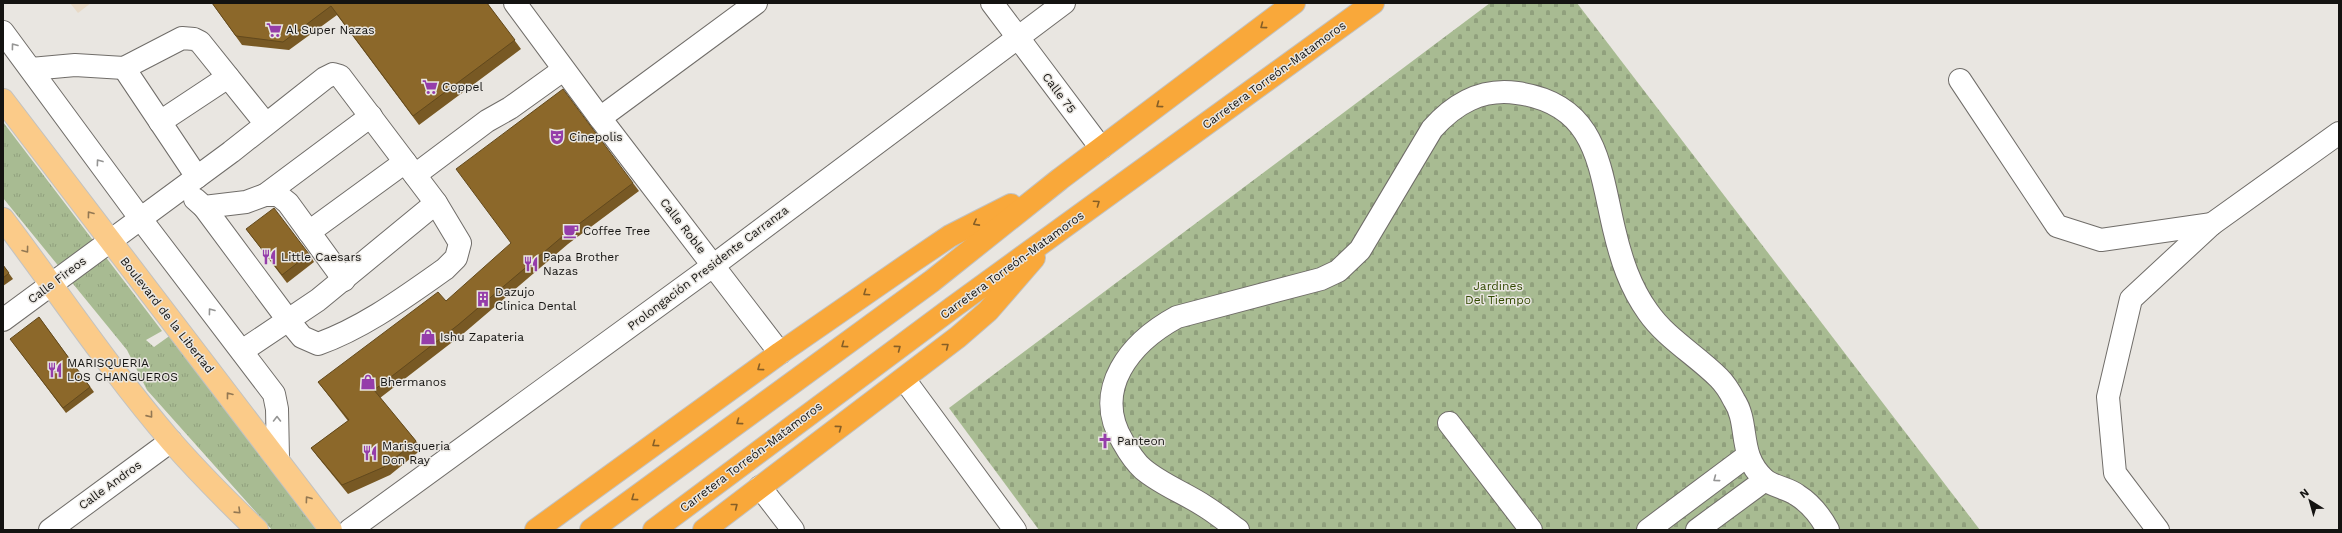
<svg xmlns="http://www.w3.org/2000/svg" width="2342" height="533" viewBox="0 0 2342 533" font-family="'Work Sans',sans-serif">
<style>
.education{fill:#e8dac7}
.cemetery{fill:url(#cemetery-stones)}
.park{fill:url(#park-tufts)}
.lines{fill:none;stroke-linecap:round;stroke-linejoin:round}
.minor-casing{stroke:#706d69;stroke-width:24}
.major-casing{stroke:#c2c2c1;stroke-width:24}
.highway-casing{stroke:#c2c2c1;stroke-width:24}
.minor{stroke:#fff;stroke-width:22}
.major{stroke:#fbcb89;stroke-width:22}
.highway{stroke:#f9a83a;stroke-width:22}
.wall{fill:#785924}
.building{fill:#8c682a;stroke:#62491d}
.oneway{stroke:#865e26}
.oneway2{stroke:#959594}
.oneway3{stroke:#937853}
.labels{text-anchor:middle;stroke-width:3;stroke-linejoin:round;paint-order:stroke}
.poi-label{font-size:12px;fill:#141311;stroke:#e9e6e1;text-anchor:start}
.street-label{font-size:12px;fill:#141311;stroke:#e9e6e1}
.park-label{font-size:12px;fill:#324900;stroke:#e9e6e1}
</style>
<defs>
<pattern id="cemetery-stones" width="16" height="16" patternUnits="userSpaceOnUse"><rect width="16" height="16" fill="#a8bb92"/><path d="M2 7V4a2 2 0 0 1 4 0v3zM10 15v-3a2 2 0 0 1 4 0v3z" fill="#90a07d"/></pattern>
<pattern id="park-tufts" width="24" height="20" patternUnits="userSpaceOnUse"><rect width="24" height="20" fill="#a8bb92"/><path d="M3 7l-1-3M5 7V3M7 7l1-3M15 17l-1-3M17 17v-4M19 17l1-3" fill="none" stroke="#90a07d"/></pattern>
</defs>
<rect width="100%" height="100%" fill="#e9e6e1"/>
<path class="education" d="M70 3H91L78 13Z"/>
<path class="cemetery" d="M1490 3H1577L1980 530H1039L949 408Z"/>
<path class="park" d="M3 122 162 331 146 340 154 347 175 332 321 530H272L147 390 127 350 3 198Z"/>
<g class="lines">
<defs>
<g id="minor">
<path d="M515 3 600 118 780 353"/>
<path d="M992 3 1101 148"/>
<path d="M3 32 140 218 274 394 277 409 278 458"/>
<path d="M31 69 75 65 124 68"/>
<path d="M1960 80 2057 226 2101 240 2212 224"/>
<path d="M600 118 756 3"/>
<path d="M160 122 228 77"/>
<path d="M415 175 487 121 510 108 563 70"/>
<path d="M197 177 124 68 182 38 194 39 200 42 265 123"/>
<path d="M265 195 371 116"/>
<path d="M195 199 204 207 246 202 265 195H278L288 203 344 280"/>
<path d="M309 232 405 162"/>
<path d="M3 320 231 152 325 78 333 74 340 76 436 203 460 243 456 258 445 269C405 297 365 327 318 344L302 337 288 320 204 207"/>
<path d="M242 351 318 300 436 203"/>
<path d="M904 379 1015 530"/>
<path d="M1449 423 1531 530"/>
<path d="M760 487 793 530"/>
<path d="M50 530 171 441"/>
<path d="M350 530 714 265 1064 3"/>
<path d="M1238 530C1227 522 1217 514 1206 507 1185 493 1162 485 1143 469 1135 462 1128 451 1123 442 1091 389 1131 342 1177 317L1321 279 1338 271 1360 250 1432 129C1455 103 1482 88 1517 93 1597 104 1599 165 1614 229 1621 259 1630 287 1648 312 1666 338 1696 355 1719 378 1725 384 1730 392 1734 400 1750 424 1737 454 1764 479 1773 487 1788 488 1797 495 1810 503 1821 517 1828 530"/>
<path d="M1648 530 1747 456"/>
<path d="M1697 530 1765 480"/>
<path d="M2158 530 2115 473 2108 397 2131 299 2212 224 2339 133"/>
</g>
<g id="major">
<path d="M3 100 331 530"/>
<path d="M3 219C59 293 110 370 171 441 198 472 227 501 257 530"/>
</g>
<g id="highway">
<path d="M536 530 780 353 913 261 950 236 1011 205"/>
<path d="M591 530 932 281 1060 179 1294 3"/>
<path d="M654 530 952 308 1373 3"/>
<path d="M704 530 958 337 988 311 1034 258"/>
</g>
</defs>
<use href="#minor" class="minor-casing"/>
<use href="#major" class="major-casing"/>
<use href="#highway" class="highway-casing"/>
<use href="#minor" class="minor"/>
<use href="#major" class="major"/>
<use href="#highway" class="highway"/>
</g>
<g class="wall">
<path d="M212 3H487L521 49 419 125 337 15 289 50 242 45Z"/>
<path d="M633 183 639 191 568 244 464 333 380 398 416 441 422 449 390 475 348 494 317 456 311 448 348 421 318 382Z"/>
<path d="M246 229 309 254 314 262 287 283Z"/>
<path d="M3 265 13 279 3 286Z"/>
<path d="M39 317 94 392 66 413 14 344Z"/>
</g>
<g class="building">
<path d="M212 3H487L515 40 413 116 331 6 283 42 236 36Z"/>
<path d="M563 89 633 183 563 236 458 325 374 390 416 441 384 467 342 485 311 448 349 420 318 382 438 292 446 301 511 243 456 169Z"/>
<path d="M274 208 309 254 282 275 246 229Z"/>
<path d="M3 265 9 273 3 278Z"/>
<path d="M39 317 90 387 63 408 10 339Z"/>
</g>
<defs><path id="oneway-chevron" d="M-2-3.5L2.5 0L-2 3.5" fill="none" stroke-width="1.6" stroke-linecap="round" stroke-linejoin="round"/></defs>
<g class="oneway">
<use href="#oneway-chevron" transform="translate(1263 26) rotate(143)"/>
<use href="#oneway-chevron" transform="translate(1159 105) rotate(143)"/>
<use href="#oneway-chevron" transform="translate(1097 203) rotate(-35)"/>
<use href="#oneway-chevron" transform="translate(976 223) rotate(152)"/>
<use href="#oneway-chevron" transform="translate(866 293) rotate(146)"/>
<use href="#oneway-chevron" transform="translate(844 345) rotate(144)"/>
<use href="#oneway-chevron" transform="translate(946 346) rotate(-38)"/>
<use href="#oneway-chevron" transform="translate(898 348) rotate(-37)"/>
<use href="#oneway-chevron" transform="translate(760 368) rotate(144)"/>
<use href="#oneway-chevron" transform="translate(739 422) rotate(144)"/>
<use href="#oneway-chevron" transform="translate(839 428) rotate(-37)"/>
<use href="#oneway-chevron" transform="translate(655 444) rotate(144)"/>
<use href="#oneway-chevron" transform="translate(634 498) rotate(144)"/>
<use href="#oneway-chevron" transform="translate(735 506) rotate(-38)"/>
</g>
<g class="oneway2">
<use href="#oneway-chevron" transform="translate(14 46) rotate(-127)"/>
<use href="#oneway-chevron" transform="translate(99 162) rotate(-126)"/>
<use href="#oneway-chevron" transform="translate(211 311) rotate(-127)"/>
<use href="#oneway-chevron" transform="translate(277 419) rotate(-90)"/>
<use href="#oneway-chevron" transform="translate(1716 479) rotate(143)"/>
</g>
<g class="oneway3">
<use href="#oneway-chevron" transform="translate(90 214) rotate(-127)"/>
<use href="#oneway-chevron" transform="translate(26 250) rotate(53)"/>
<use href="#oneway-chevron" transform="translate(229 395) rotate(-128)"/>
<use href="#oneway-chevron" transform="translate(150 415) rotate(51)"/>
<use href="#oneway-chevron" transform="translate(308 499) rotate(-126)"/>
<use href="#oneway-chevron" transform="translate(238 511) rotate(44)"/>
</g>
<defs>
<symbol id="supermarket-bare" viewBox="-9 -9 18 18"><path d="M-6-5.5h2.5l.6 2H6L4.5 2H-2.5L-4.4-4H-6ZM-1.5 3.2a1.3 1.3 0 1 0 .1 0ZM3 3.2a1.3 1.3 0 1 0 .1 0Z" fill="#953daa" stroke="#e9e6e1" stroke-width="2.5" paint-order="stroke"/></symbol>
<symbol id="theatre-bare" viewBox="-9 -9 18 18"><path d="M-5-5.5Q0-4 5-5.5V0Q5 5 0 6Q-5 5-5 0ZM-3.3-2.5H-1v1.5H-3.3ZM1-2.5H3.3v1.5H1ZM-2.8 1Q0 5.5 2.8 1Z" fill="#953daa" stroke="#e9e6e1" stroke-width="2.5" paint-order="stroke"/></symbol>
<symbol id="cafe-bare" viewBox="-9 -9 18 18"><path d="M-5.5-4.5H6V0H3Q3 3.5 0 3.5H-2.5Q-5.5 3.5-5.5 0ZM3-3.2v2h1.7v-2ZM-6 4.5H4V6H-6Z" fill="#953daa" stroke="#e9e6e1" stroke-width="2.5" paint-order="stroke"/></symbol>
<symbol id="restaurant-bare" viewBox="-9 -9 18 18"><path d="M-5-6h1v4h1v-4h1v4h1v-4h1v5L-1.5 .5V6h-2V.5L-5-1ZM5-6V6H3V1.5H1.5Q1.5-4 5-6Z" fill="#953daa" stroke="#e9e6e1" stroke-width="2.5" paint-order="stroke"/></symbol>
<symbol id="building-bare" viewBox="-9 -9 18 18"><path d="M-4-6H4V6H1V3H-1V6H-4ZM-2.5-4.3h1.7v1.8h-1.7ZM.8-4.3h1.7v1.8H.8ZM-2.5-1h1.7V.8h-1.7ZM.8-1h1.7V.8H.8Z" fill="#953daa" stroke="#e9e6e1" stroke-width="2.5" paint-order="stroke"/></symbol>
<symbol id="shop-bare" viewBox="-9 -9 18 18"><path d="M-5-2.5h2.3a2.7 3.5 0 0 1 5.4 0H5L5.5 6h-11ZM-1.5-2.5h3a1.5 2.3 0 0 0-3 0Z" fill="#953daa" stroke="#e9e6e1" stroke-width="2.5" paint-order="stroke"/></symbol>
<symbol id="church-bare" viewBox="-9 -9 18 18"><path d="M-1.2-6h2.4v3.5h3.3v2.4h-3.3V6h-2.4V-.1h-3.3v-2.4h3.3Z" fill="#953daa" stroke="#e9e6e1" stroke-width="2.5" paint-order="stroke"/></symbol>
</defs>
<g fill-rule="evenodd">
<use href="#supermarket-bare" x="263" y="19" width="22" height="22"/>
<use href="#supermarket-bare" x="419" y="76" width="22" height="22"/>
<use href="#theatre-bare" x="546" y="126" width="22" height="22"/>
<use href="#cafe-bare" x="560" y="220" width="22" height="22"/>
<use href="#restaurant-bare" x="258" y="246" width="22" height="22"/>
<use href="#restaurant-bare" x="520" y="253" width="22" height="22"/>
<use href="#building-bare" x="472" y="288" width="22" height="22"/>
<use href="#shop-bare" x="417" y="326" width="22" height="22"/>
<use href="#restaurant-bare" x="44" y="359" width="22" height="22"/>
<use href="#shop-bare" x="357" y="371" width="22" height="22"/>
<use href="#church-bare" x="1094" y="430" width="22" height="22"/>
<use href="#restaurant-bare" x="359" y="442" width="22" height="22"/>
</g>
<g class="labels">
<g class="poi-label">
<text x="286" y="34">Al Super Nazas</text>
<text x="442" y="91">Coppel</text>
<text x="569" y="141">Cinepolis</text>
<text x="583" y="235">Coffee Tree</text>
<text x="281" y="261">Little Caesars</text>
<text x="543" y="261">Papa Brother<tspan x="543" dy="14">Nazas</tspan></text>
<text x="495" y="296">Dazujo<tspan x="495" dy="14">Clinica Dental</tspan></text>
<text x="440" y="341">Ishu Zapateria</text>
<text x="67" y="367">MARISQUERIA<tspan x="67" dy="14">LOS CHANGUEROS</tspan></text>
<text x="380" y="386">Bhermanos</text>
<text x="1117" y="445">Panteon</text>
<text x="382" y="450">Marisqueria<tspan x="382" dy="14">Don Ray</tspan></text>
</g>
<g class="street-label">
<text transform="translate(1274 75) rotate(-36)" y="4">Carretera Torreón-Matamoros</text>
<text transform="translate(1059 93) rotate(53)" y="4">Calle 75</text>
<text transform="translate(683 226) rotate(52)" y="4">Calle Roble</text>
<text transform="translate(1012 265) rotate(-36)" y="4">Carretera Torreón-Matamoros</text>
<text transform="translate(708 268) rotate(-37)" y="4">Prolongación Presidente Carranza</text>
<text transform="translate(57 280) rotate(-37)" y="4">Calle Fireos</text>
<text transform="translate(167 315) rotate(52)" y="4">Boulevard de la Libertad</text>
<text transform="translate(751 457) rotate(-37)" y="4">Carretera Torreón-Matamoros</text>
<text transform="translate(110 485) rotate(-36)" y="4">Calle Andros</text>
</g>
<g class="park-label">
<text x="1498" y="290">Jardines<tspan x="1498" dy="14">Del Tiempo</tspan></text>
</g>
</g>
<rect width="2342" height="533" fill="none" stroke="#141311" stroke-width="8"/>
<g transform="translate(2310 501) rotate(323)" stroke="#e9e6e1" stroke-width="3" paint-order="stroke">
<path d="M0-3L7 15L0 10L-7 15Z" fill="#141311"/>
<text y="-6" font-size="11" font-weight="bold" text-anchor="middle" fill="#141311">N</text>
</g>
</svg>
